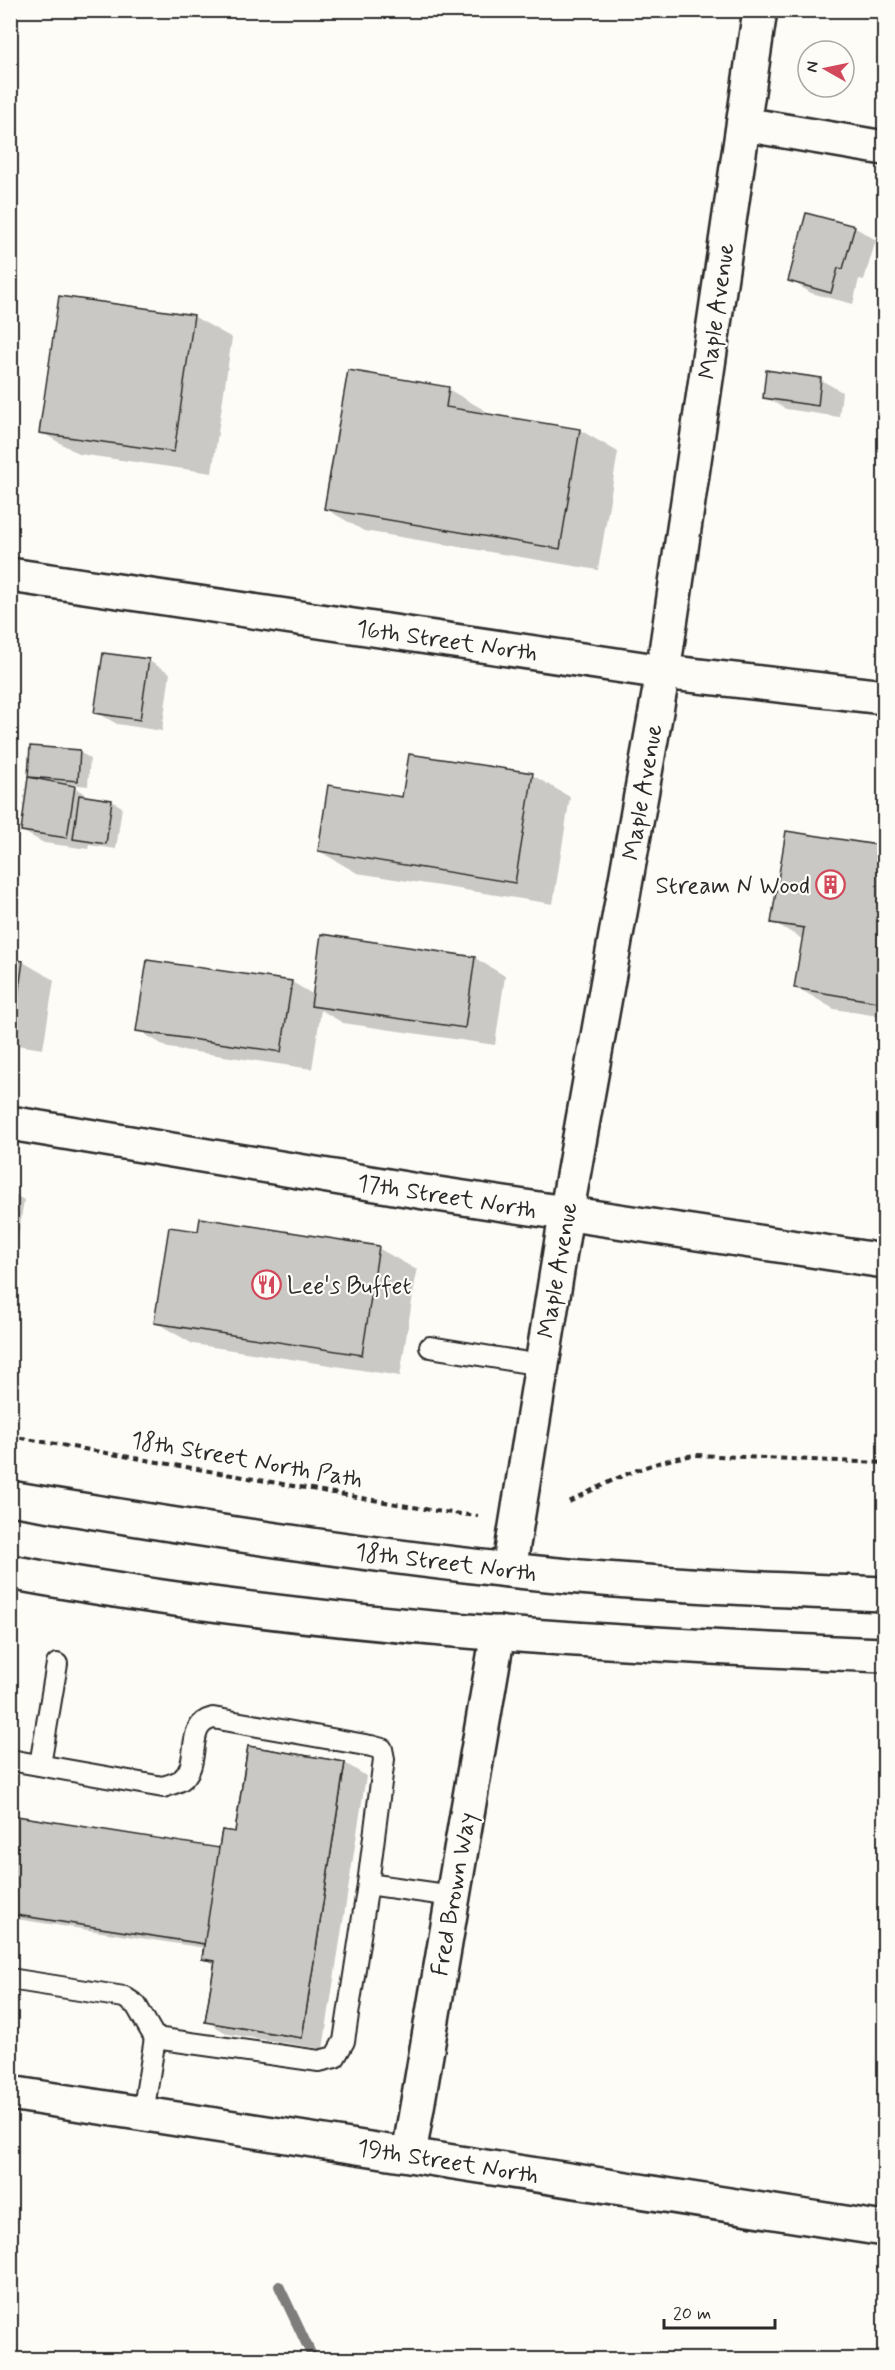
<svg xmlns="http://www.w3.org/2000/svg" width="895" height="2370" viewBox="0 0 895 2370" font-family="Mynerve,sans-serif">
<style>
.shadow{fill:#0003}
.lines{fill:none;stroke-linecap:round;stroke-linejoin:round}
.stream{stroke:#7e7d7b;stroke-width:10}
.building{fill:#c9c8c4;stroke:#2b2b2b;stroke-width:1.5}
.service-casing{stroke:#2b2b2b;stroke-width:24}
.minor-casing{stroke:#2b2b2b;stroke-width:38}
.primary-casing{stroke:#2b2b2b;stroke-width:38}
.path{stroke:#2b2b2b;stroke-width:4;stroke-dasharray:6 4.5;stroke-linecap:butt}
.service{stroke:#fdfcf7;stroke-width:20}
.minor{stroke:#fdfcf7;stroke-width:33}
.primary{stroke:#fdfcf7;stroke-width:33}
.labels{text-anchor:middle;stroke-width:4.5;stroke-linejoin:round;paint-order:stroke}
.street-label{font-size:24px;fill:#2b2b2b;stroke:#fdfcf7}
.poi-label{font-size:24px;fill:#2b2b2b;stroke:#fdfcf7;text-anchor:end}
</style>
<rect width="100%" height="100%" fill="#fdfcf7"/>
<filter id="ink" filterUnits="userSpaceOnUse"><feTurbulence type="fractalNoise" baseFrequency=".0167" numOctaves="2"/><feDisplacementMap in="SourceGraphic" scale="12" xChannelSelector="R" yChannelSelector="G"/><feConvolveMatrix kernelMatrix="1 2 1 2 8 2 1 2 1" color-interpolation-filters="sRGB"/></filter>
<g filter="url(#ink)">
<g class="shadow">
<path d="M854 227 876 240 864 280 859 279 853 304 811 293 790 280Z"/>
<path d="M193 316 232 338 212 473 79 454 41 432Z"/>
<path d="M768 372 821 380 842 392 839 417 786 409 764 397Z"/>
<path d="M448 389 486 411V415L580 430 618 452 598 570 364 531 326 509Z"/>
<path d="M104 654 149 661 170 673 162 731 117 724 96 712Z"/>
<path d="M79 752 90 758 88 786 69 784 94 799 112 801 122 807 116 849 89 845 88 849 44 843 22 831 35 779 30 776Z"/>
<path d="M532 775 570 797 553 904 357 873 319 851 403 798Z"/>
<path d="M787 832 884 848V1017L834 1009 796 987 804 940 773 922Z"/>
<path d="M323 936 475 958 505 976 495 1045 343 1023 321 1010 312 1069 168 1048 138 1030 292 982 314 995Z"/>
<path d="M10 960 23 962 54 980 43 1049 10 1044Z"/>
<path d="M10 1192 24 1200 11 1280H10Z"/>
<path d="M378 1248 417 1270 400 1376 193 1344 155 1322Z"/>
<path d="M249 1748 345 1763 366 1776 323 2049 228 2034 206 2021 216 1965 204 1958 205 1948 10 1918V1816L218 1849 236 1833Z"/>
</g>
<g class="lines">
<path class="stream" d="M279 2286 314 2360"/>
</g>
<g class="building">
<path d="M806 213 855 226 843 269 838 268 831 293 788 281Z"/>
<path d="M59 296 194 315 174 452 39 433Z"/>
<path d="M348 370 449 387 446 407 580 429 560 549 324 509Z"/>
<path d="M766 370 821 378 818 406 763 398Z"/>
<path d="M103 653 149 659 140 720 94 713Z"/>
<path d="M30 746 80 750 78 781 28 777Z"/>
<path d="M409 754 533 773 515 883 318 851 328 785 402 797Z"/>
<path d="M28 777 75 786 67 838 21 831Z"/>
<path d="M79 795 112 800 106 844 73 839Z"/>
<path d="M786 831 884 846V1003L794 988 804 928 771 923Z"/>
<path d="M321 934 475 957 465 1028 311 1006Z"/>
<path d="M10 959 23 961 13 1032H10Z"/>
<path d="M147 960 292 981 281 1052 136 1031Z"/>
<path d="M200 1218 379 1246 362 1355 154 1323 169 1227 198 1231Z"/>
<path d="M248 1746 345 1762 302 2038 205 2022 215 1961 202 1959 204 1944 10 1914V1815L219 1848 222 1830 235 1832Z"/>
<path d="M248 1746 345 1762 302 2038 205 2022 215 1961 202 1959 219 1848 222 1830 235 1832Z"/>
</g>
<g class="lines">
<defs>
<g id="service">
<path d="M430 1347 541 1365"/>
<path d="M10 1760 163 1787C169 1785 176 1783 181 1780 203 1764 183 1725 213 1718L371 1746 382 1749 384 1759 368 1884 453 1896"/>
<path d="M40 1765 57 1664"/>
<path d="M10 1979 124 1997 136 2005 155 2038"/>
<path d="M143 2114 155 2038 319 2061 335 2057 344 2041 368 1884"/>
</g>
<g id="minor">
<path d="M744 124 884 148"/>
<path d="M10 575 663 672 884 697"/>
<path d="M10 1123 424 1192 884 1261"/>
<path d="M509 1570 566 1215 663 672 760 10"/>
<path d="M10 2093 884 2229"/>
<path d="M409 2154 498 1633"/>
</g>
<g id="primary">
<path d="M10 1498C176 1526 342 1552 509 1570 634 1584 759 1589 884 1594"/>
<path d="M10 1572C299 1626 592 1643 884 1655"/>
</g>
</defs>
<use href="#service" class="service-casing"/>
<use href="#minor" class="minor-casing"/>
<use href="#primary" class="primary-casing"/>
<g class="path">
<path d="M10 1436 436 1511 478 1516"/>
<path d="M569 1502C612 1480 646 1462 695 1455L884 1463"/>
</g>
<use href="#service" class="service"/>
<use href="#minor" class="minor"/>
<use href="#primary" class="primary"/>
</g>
</g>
<defs>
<symbol id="building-ring" viewBox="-11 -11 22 22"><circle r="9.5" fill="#fdfcf7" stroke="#d1495b" stroke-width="1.5"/><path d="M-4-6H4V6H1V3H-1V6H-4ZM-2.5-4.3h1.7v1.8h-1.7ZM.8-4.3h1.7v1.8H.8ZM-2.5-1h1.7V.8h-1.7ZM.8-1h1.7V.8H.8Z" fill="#d1495b"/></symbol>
<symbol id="restaurant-ring" viewBox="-11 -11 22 22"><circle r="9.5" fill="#fdfcf7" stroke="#d1495b" stroke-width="1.5"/><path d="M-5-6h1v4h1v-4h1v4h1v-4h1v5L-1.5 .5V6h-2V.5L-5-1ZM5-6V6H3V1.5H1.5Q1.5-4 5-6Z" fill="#d1495b"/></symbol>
</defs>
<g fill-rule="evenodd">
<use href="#building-ring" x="814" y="868" width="33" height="33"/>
<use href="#restaurant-ring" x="250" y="1268" width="33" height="33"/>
</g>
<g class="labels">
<g class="street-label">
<text transform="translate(716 311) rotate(-82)" y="8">Maple Avenue</text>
<text transform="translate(447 640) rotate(8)" y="8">16th Street North</text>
<text transform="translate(642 792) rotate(-80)" y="8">Maple Avenue</text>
<text transform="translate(447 1196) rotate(9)" y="8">17th Street North</text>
<text transform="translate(557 1270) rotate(-80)" y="8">Maple Avenue</text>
<text transform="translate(247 1459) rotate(10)" y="8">18th Street North Path</text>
<text transform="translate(446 1562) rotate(7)" y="8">18th Street North</text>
<text transform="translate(453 1894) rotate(-80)" y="8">Fred Brown Way</text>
<text transform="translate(448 2161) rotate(9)" y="8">19th Street North</text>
</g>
<g class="poi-label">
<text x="810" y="893">Stream N Wood</text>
<text x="287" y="1293" text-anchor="start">Lee's Buffet</text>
</g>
</g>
<rect width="895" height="2370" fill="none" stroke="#fdfcf7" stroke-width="36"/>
<rect x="18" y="18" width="859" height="2334" fill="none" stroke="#2b2b2b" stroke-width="2" filter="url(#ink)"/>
<g transform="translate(826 69) rotate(279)"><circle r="28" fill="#fdfcf7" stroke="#a9a8a5" stroke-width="1.5"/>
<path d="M0-4.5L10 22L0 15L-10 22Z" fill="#d1495b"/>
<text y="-9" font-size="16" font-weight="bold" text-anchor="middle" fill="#2b2b2b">N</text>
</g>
<path d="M664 2319v9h111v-9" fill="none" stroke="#2b2b2b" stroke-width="3"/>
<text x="673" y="2319" font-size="18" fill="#2b2b2b" stroke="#fdfcf7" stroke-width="4.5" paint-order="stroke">20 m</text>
</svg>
